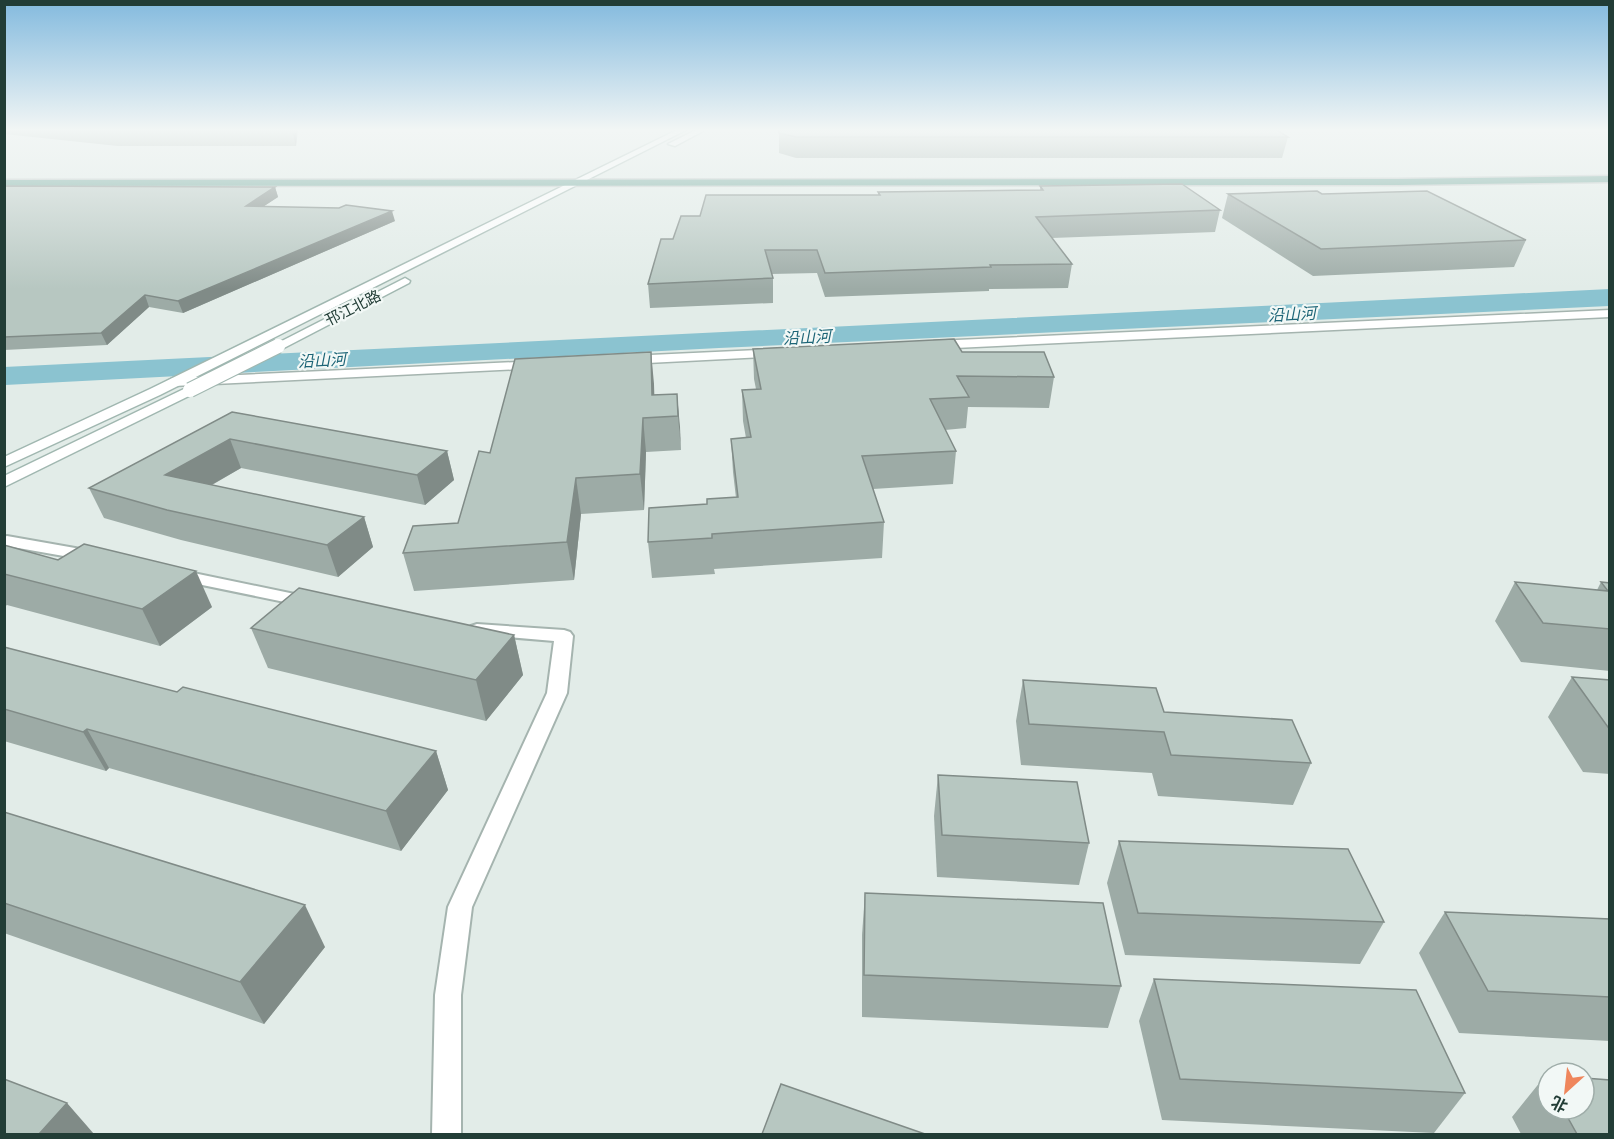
<svg xmlns="http://www.w3.org/2000/svg" width="1614" height="1139" viewBox="0 0 1614 1139" font-family="Signika,'Noto Sans SC',sans-serif">
<style>
.water{fill:#8bc3d0}
.lines{fill:none;stroke-linecap:round;stroke-linejoin:round}
.service-casing{stroke:#a5b4af;stroke-width:4}
.minor-casing{stroke:#a5b4af;stroke-width:3}
.secondary-casing{stroke:#a0b7b0;stroke-width:3}
.primary-casing{stroke:#c1c9c7;stroke-width:3}
.service{fill:#fff;fill-rule:evenodd}
.minor{fill:#fff;fill-rule:evenodd}
.secondary{fill:#fff;fill-rule:evenodd}
.primary{fill:#67a194;fill-rule:evenodd}
.secondary-bridge-casing{stroke:#a0b7b0;stroke-width:16;stroke-linecap:butt}
.secondary-bridge{stroke:#fff;stroke-width:14}
.wall{fill:#9daba6}
.shaded-wall{fill:#808b87}
.building{fill:#b7c7c1;stroke:#808b87;stroke-width:1.5}
.labels{text-anchor:middle;stroke-width:4.5;stroke-linejoin:round;paint-order:stroke}
.far-street-label{font-size:15px;fill:#223d36;stroke:#f2f8f6}
.far-water-label{font-size:16px;font-style:italic;fill:#1d6577;stroke:#f2f8f6}
</style>
<rect width="100%" height="100%" fill="#e2ece8"/>
<path class="water" d="M1610 289 1609 306 719 348 5 385 4 367Z"/>
<g class="lines">
<defs>
<g id="service">
<path d="M7 536 92 551 100 556 92 561 7 546 4 545V537Z"/>
<path d="M179 570 309 597 315 598 318 602 315 606 309 607 173 579 171 575Z"/>
<path d="M477 624 564 630 570 632 573 636 567 693 472 907 461 995V1134H432L435 995 448 907 547 693 554 641 471 634 468 630 471 626Z"/>
</g>
<g id="minor">
<path d="M1610 310V317L934 349 928 345 934 341Z"/>
<path d="M778 349 782 350 784 353 782 356 628 364 622 360 628 356Z"/>
<path d="M538 361 543 362 544 365 543 368 173 386 166 382 173 378Z"/>
</g>
<g id="secondary">
<path d="M677 130H686L160 395 4 467V457L150 389Z"/>
<path d="M696 130H705L675 146 668 144Z"/>
<path d="M405 278 410 281 409 283 282 349H274L272 346Z"/>
<path d="M190 386 195 387 197 390 195 393 4 487V476Z"/>
</g>
<path id="primary" d="M1610 176V182L1398 185 4 186V180L1398 179Z"/>
</defs>
<use href="#service" class="service-casing"/>
<use href="#minor" class="minor-casing"/>
<use href="#secondary" class="secondary-casing"/>
<use href="#primary" class="primary-casing"/>
<use href="#service" class="service"/>
<use href="#minor" class="minor"/>
<use href="#secondary" class="secondary"/>
<use href="#primary" class="primary"/>
<defs>
<path id="secondary-bridge" d="M190 390 278 346"/>
</defs>
<use href="#secondary-bridge" class="secondary-bridge-casing"/>
<use href="#secondary-bridge" class="secondary-bridge"/>
</g>
<g class="wall">
<path d="M4 130H297L298 131 296 146H118L4 134Z"/>
<path d="M779 133 1288 137 1282 158H796L779 153Z"/>
<path d="M4 186 275 187 278 197 264 206 395 221 183 313 149 307 107 345 4 350Z"/>
<path d="M1040 186 1220 210 1215 232 1052 238 1072 264 1068 288 989 289V291L825 297 817 273 771 274 773 278V303L650 308 648 284 673 239 700 216 878 195V192L1040 190Z"/>
<path d="M1228 194H1322L1526 240 1514 267 1313 276 1222 218Z"/>
<path d="M753 349 962 352 1054 377 1049 408 968 407 966 428 945 430 956 451 953 484 873 489 884 522 882 558 714 569 715 574 652 578 648 542 707 504 736 498 733 472 731 439 746 438 743 421 742 390 756 389 754 379Z"/>
<path d="M654 384V395L677 394 681 450 646 452 644 510 581 514 574 580 414 591 403 553 458 523 490 453Z"/>
<path d="M232 412 447 451 454 480 425 505 241 468 212 485 364 517 373 547 338 577 181 540 104 518 89 488Z"/>
<path d="M4 545 212 607 160 646 7 605 4 607Z"/>
<path d="M1515 582 1597 590 1601 582 1610 583V671L1521 662 1495 621Z"/>
<path d="M251 628 514 635 523 675 486 721 268 668Z"/>
<path d="M4 647 177 692 436 751 448 790 401 851 109 768 106 771 4 741Z"/>
<path d="M1572 677 1610 680V774L1583 772 1548 717Z"/>
<path d="M1023 680 1164 712 1311 763 1293 805 1158 796 1152 773 1021 765 1016 721Z"/>
<path d="M938 775 1089 843 1079 885 937 877 934 816Z"/>
<path d="M4 812 325 947 264 1024 4 933Z"/>
<path d="M1119 841 1384 922 1360 964 1125 955 1107 883Z"/>
<path d="M865 893 1121 986 1108 1028 862 1017V935Z"/>
<path d="M1445 912 1610 919V1041L1459 1033 1419 953Z"/>
<path d="M1154 979 1465 1093 1434 1133 1162 1120 1139 1021Z"/>
<path d="M1545 1076H1548V1109H1584L1610 1134H1521L1512 1117Z"/>
</g>
<g class="shaded-wall">
<path d="M292 130H297L296 146Z"/>
<path d="M275 187 278 197 249 216 246 206Z"/>
<path d="M392 211 395 221 183 313 178 301Z"/>
<path d="M145 295 149 307 107 345 101 333Z"/>
<path d="M651 352 654 384 655 417 652 395Z"/>
<path d="M677 394 680 427 681 450 678 416Z"/>
<path d="M643 418 646 452 644 510 640 474Z"/>
<path d="M230 439 241 468 178 504 165 475Z"/>
<path d="M447 451 454 480 425 505 417 475Z"/>
<path d="M576 478 581 514 574 580 567 542Z"/>
<path d="M364 517 373 547 338 577 327 545Z"/>
<path d="M196 571 212 607 160 646 142 609Z"/>
<path d="M514 635 523 675 486 721 476 680Z"/>
<path d="M87 729 109 768 106 771 83 732Z"/>
<path d="M436 751 448 790 401 851 386 811Z"/>
<path d="M305 905 325 947 264 1024 240 982Z"/>
<path d="M67 1103 94 1134H39Z"/>
</g>
<g class="building">
<path d="M779 130H1277L1288 137H796L779 133Z"/>
<path d="M1182 184 1220 210 1036 217 1072 264 990 265 991 267 825 273 817 250H765L773 278 648 284 661 239H673L681 216H700L706 195H880L878 192 1043 190 1040 186Z"/>
<path d="M4 186 275 187 246 206 339 208 346 205 392 211 178 301 145 295 101 333 4 337Z"/>
<path d="M1317 191 1322 194 1427 191 1526 240 1321 249 1228 194Z"/>
<path d="M954 339 962 352H1044L1054 377 957 376 969 397 930 399 956 451 862 456 884 522 712 534V538L648 542 649 508 707 504V499L738 497 731 439 751 437 742 390 761 389 753 349Z"/>
<path d="M651 352 652 395 677 394 678 416 643 418 640 474 576 478 567 542 403 553 413 526 458 523 479 451 490 453 515 359Z"/>
<path d="M232 412 447 451 417 475 230 439 165 475 364 517 327 545 167 510 89 488Z"/>
<path d="M84 544 196 571 142 609 4 574V545L58 560Z"/>
<path d="M1515 582 1608 591 1601 582 1610 583V629L1543 623Z"/>
<path d="M299 588 514 635 476 680 251 628Z"/>
<path d="M4 647 177 692 183 687 436 751 386 811 87 729 83 732 4 709Z"/>
<path d="M1572 677 1610 680V730Z"/>
<path d="M1023 680 1156 688 1164 712 1292 720 1311 763 1171 755 1164 732 1029 724Z"/>
<path d="M938 775 1077 782 1089 843 942 835Z"/>
<path d="M4 812 305 905 240 982 4 903Z"/>
<path d="M1119 841 1348 849 1384 922 1138 913Z"/>
<path d="M865 893 1103 903 1121 986 864 975Z"/>
<path d="M1445 912 1610 919V997L1488 991Z"/>
<path d="M1154 979 1416 990 1465 1093 1180 1079Z"/>
<path d="M1584 1078 1610 1080V1134H1577L1563 1109H1584Z"/>
<path d="M4 1079 67 1103 39 1134H4Z"/>
<path d="M781 1084 925 1134H762Z"/>
</g>
<linearGradient id="sky" x2="0" y2="1"><stop stop-color="#83bade"/><stop offset="0.45" stop-color="#f2f6f5"/><stop offset="1" stop-color="#f2f6f5" stop-opacity="0"/></linearGradient>
<rect width="1614" height="289" fill="url(#sky)"/>
<g class="labels">
<g class="far-street-label">
<text transform="translate(353 308) rotate(-27)" y="5">邗江北路</text>
</g>
<g class="far-water-label">
<text transform="translate(1292 314) rotate(-3)" y="6">沿山河</text>
<text transform="translate(807 337) rotate(-3)" y="6">沿山河</text>
<text transform="translate(322 360) rotate(-3)" y="6">沿山河</text>
</g>
</g>
<rect width="1614" height="1139" fill="none" stroke="#223d36" stroke-width="12"/>
<g transform="translate(1566 1091) rotate(207)"><circle r="28" fill="#f2f8f6" stroke="#9fada9" stroke-width="1.5"/>
<path d="M0-4.5L10 22L0 15L-10 22Z" fill="#ef865c"/>
<text y="-9" font-size="16" font-weight="bold" text-anchor="middle" fill="#223d36">北</text>
</g>
</svg>
